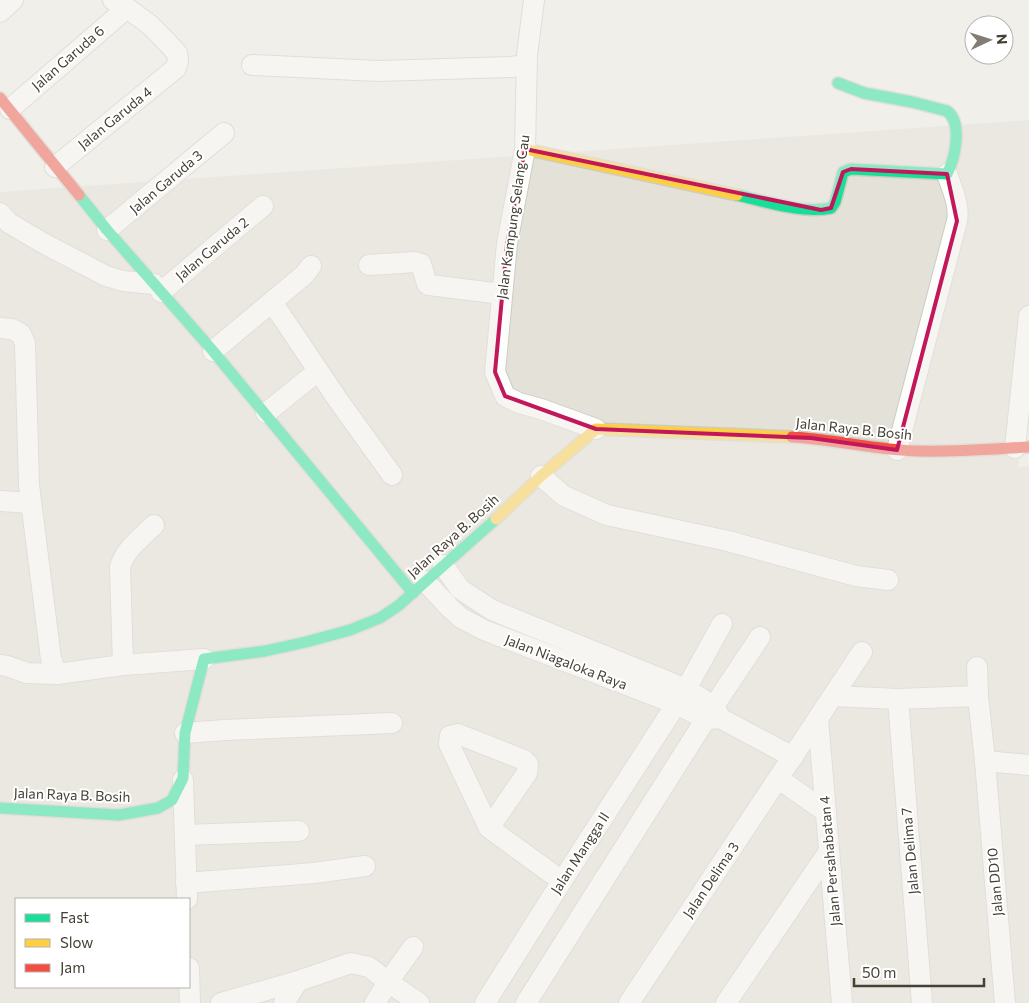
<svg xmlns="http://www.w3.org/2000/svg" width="1029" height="1003" viewBox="0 0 1029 1003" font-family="Commissioner,sans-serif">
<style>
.residential{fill:#e4e1d8;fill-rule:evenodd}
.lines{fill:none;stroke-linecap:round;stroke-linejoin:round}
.street-casing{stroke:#cccbc6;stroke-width:22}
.fast-casing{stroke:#ceccc1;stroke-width:14}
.slow-casing{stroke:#ceccc1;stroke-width:14}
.jam-casing{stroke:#ceccc1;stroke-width:14}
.street{stroke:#fdfdfc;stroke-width:20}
.fast{stroke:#16e098;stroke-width:11}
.slow{stroke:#ffcf43;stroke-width:11}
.jam{stroke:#f24e42;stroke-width:11}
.marked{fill:none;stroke:#c2185b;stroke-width:4;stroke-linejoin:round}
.labels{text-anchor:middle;stroke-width:4;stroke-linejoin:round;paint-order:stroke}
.street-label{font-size:14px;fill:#464136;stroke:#fff}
</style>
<rect width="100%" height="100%" fill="#f0efea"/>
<path class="residential" d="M1029 120V368L1018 467 1029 466V1003H0V192ZM16 899H189V987H16Z"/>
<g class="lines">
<defs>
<g id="street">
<path d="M534 0 527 55 525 149 507 244 495 372 505 396 519 403 541 409 596 429"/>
<path d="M0 12 13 0"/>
<path d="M252 65 378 71 511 67 527 65"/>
<path d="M10 109 127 8"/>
<path d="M55 167 176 68 178 61 177 53 162 37 150 25 127 8 113 0"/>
<path d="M0 213 9 223 43 243 106 276 123 281 154 284"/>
<path d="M107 230 224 133"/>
<path d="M369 265 415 262 421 264 427 284 429 285 502 294"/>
<path d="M161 292 263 206"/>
<path d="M272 302 338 400 392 475"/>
<path d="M0 328 12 329 21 334 25 343 29 485 51 659 57 674 123 665 204 659"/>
<path d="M213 351 304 275 311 266"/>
<path d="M266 413 318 371"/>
<path d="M1015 448 1029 316"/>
<path d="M897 450 957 221C960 205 952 189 947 174"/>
<path d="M541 476 564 496 607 515 728 541 856 576 888 580"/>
<path d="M0 501 31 503"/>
<path d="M443 565 460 589 492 610 686 689 714 706 720 718"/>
<path d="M425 581 449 607 461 618 484 630 676 704 706 719 720 718 793 757"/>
<path d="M0 665 7 666 27 673 57 674"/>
<path d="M123 665 120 567C125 549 141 538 154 525"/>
<path d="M977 667 978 696 985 761 1005 1003"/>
<path d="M833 696 898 699 978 696"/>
<path d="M898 699 922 1003"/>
<path d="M818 719 842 1003"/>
<path d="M185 733 225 730 392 723"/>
<path d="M985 761 1029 765"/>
<path d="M779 779 826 812"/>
<path d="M183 780 187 899"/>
<path d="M489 828 527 773 528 764 524 760 458 734 450 736 449 744 489 828 562 881"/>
<path d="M185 835 299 831"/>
<path d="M186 883 314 873 365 866"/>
<path d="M189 968 190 1003"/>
<path d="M221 1003 298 981 351 963 369 967 388 982 419 1003"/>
<path d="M284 1003 298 981"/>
<path d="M375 1003 388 982 413 947"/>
<path d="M485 1003 562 881 686 689 722 624"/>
<path d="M526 1003 714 706 760 637"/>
<path d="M629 1003 862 652"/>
<path d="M726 1003 829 851"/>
</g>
<g id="fast">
<path d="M79 195 107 230 213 351 413 593"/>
<path d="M737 195C765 201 802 214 831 208L835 202 843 172 851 169 947 174C955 159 963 123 947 111L912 102 864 93 838 83"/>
<path d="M0 808 119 815 158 808 172 800 183 778 185 733 204 659 265 651 306 642 350 630 380 618 398 606 496 519"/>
</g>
<g id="slow">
<path d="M525 149 737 195"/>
<path d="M496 519 541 476 596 429 792 437"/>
</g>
<g id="jam">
<path d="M0 98 79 195"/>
<path d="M792 437C834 439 875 450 918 451 955 452 992 449 1029 447"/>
</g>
</defs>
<use href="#street" class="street-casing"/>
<use href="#fast" class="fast-casing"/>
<use href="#slow" class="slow-casing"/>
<use href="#jam" class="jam-casing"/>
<use href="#street" class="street"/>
<use href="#fast" class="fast"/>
<use href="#slow" class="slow"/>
<use href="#jam" class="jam"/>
</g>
<path d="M0 0H1029V1003H0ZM525 149 821 210 831 208 843 172 851 169 947 174 957 221 897 450 811 438 596 429 505 396 495 372 507 244Z" fill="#f0efea" fill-opacity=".55" fill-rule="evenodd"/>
<path class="marked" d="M525 149 821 210 831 208 843 172 851 169 947 174 957 221 897 450 811 438 596 429 505 396 495 372 507 244Z"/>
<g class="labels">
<g class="street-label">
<text transform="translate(68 58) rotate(-41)" y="5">Jalan Garuda 6</text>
<text transform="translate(115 118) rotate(-39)" y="5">Jalan Garuda 4</text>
<text transform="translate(166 182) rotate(-40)" y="5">Jalan Garuda 3</text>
<text transform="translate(513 217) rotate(-82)" y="5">Jalan Kampung Selang Cau</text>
<text transform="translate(212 249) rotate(-40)" y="5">Jalan Garuda 2</text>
<text transform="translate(854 429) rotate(6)" y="5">Jalan Raya B. Bosih</text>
<text transform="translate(453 536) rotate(-42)" y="5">Jalan Raya B. Bosih</text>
<text transform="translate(566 662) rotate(21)" y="5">Jalan Niagaloka Raya</text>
<text transform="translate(72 795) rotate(2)" y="5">Jalan Raya B. Bosih</text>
<text transform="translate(910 851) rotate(-95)" y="5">Jalan Delima 7</text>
<text transform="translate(580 853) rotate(-57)" y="5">Jalan Mangga II</text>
<text transform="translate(830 861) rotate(-95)" y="5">Jalan Persahabatan 4</text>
<text transform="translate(711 880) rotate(-56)" y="5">Jalan Delima 3</text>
<text transform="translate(995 882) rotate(-95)" y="5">Jalan DD10</text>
</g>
</g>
<rect x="15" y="898" width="175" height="90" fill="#ffffff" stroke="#b5b3af"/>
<rect x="25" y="914" width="25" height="8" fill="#16e098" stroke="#b5b3af"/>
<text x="60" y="923" font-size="15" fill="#464136">Fast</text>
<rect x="25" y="939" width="25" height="8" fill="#ffcf43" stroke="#b5b3af"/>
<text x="60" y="948" font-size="15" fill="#464136">Slow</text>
<rect x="25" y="964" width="25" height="8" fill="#f24e42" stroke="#b5b3af"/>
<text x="60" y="973" font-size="15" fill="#464136">Jam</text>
<g transform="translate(989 40) rotate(86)"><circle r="24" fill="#ffffff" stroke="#b5b3af"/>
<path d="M0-4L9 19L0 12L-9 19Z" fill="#827e75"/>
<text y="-8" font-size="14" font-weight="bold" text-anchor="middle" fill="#464136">N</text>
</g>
<path d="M854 978v8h130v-8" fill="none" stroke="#464136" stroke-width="2.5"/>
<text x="862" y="978" font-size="15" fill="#464136" stroke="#ffffff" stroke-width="4" paint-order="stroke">50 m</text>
</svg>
